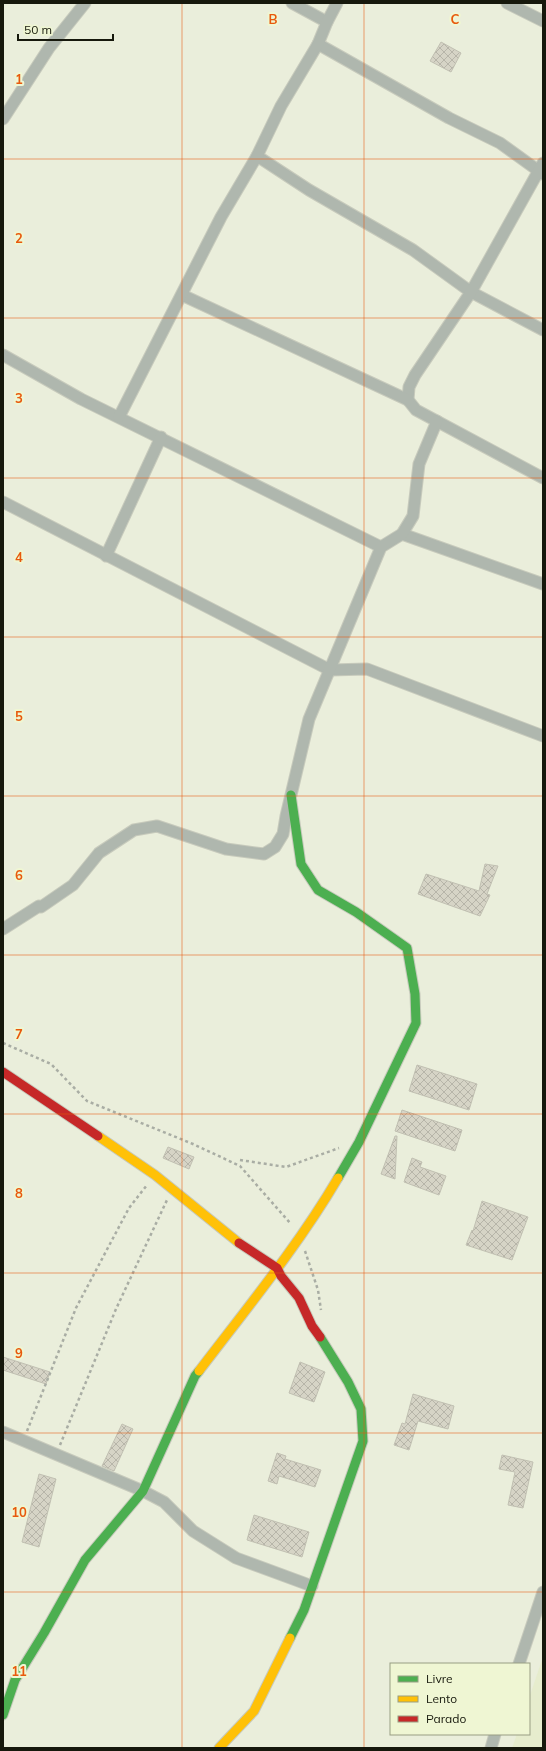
<svg xmlns="http://www.w3.org/2000/svg" width="546" height="1751" viewBox="0 0 546 1751" font-family="Mulish,sans-serif">
<style>
.built{fill:#e6eccd}
.building{fill:url(#building-cross-hatch);stroke:#c1c0b2}
.lines{fill:none;stroke-linecap:round;stroke-linejoin:round}
.street-casing{stroke:#c7cabc;stroke-width:13}
.fast-casing{stroke:#c7cabc;stroke-width:11}
.slow-casing{stroke:#c7cabc;stroke-width:11}
.jam-casing{stroke:#c7cabc;stroke-width:11}
.path{stroke:#a9ada4;stroke-width:2.5;stroke-dasharray:3 3;stroke-linecap:butt}
.street{stroke:#afb7ae;stroke-width:11}
.fast{stroke:#4caf50;stroke-width:9}
.slow{stroke:#ffc107;stroke-width:9}
.jam{stroke:#c62828;stroke-width:9}
.grid{fill:none;stroke:#e8590c;stroke-width:1;stroke-opacity:0.55}
.grid-label{font-size:13px;text-anchor:middle;font-weight:bold;fill:#e8590c;stroke:#eff6d3;stroke-width:4;stroke-linejoin:round;paint-order:stroke}
</style>
<defs>
<pattern id="building-cross-hatch" width="8" height="8" patternUnits="userSpaceOnUse"><rect width="8" height="8" fill="#d6d4c6"/><path d="M0 0l8 8M0 8l8-8" fill="none" stroke="#b7b5a9"/></pattern>
</defs>
<rect width="100%" height="100%" fill="#eaeedb"/>
<path class="built" d="M543 1657V1748H512L517 1734H529V1698Z"/>
<g class="building">
<path d="M441 42 461 53 451 72 430 61Z"/>
<path d="M485 864 498 866 487 894 490 895 480 916 418 894 426 874 479 891Z"/>
<path d="M417 1065 477 1084 469 1110 409 1091Z"/>
<path d="M402 1110 462 1130 455 1151 395 1131Z"/>
<path d="M395 1136H397L395 1179 381 1174Z"/>
<path d="M168 1147 194 1157 189 1169 163 1158Z"/>
<path d="M412 1158 422 1162 420 1167 446 1176 439 1195 404 1182Z"/>
<path d="M482 1201 528 1217 512 1260 466 1245 472 1230 473 1231Z"/>
<path d="M3 1357 50 1372 46 1384 3 1370Z"/>
<path d="M300 1362 325 1372 314 1402 289 1393Z"/>
<path d="M413 1394 454 1406 448 1429 418 1421 409 1450 394 1445 402 1423 405 1424Z"/>
<path d="M122 1424 133 1429 114 1471 102 1466Z"/>
<path d="M277 1453 286 1456 285 1459 321 1470 315 1487 279 1476 277 1484 268 1481Z"/>
<path d="M502 1455 533 1462 523 1508 508 1505 515 1472 499 1469Z"/>
<path d="M39 1474 56 1479 39 1547 22 1542Z"/>
<path d="M254 1515 309 1532 302 1557 247 1540Z"/>
</g>
<g class="lines">
<defs>
<g id="street">
<path d="M292 3 327 22"/>
<path d="M507 3 543 21"/>
<path d="M318 44 449 118 500 143 543 174"/>
<path d="M3 119 49 48 85 3"/>
<path d="M257 156 309 190 413 250 471 292 543 330"/>
<path d="M543 163 471 292 415 375 409 387 408 400 416 410 543 478"/>
<path d="M182 295 408 400"/>
<path d="M3 355 81 399 381 547"/>
<path d="M119 417 221 217 257 156 281 106 318 44 327 22 337 3"/>
<path d="M3 502 330 670 367 669 543 736"/>
<path d="M402 534 543 584"/>
<path d="M106 556 161 437"/>
<path d="M3 929 39 906 41 907 73 885 99 853 134 830 157 826 226 849 264 854 275 847 283 834 286 816 309 719 381 547 402 534 413 516 419 464 437 421"/>
<path d="M3 1432 143 1491 164 1502 193 1531 236 1558 312 1586"/>
<path d="M519 1664 543 1592"/>
<path d="M491 1748 495 1734"/>
</g>
<g id="fast">
<path d="M291 795 301 864 318 890 356 912 407 948 415 994 416 1023 359 1142 338 1178"/>
<path d="M290 1638 304 1610 363 1441 361 1409 348 1382 320 1337"/>
<path d="M3 1715 15 1680 44 1633 85 1560 143 1491 195 1376 199 1371"/>
</g>
<g id="slow">
<path d="M98 1136 155 1175 239 1243"/>
<path d="M199 1371C247 1308 298 1246 338 1178"/>
<path d="M219 1748 254 1711 290 1638"/>
</g>
<g id="jam">
<path d="M3 1072 98 1136"/>
<path d="M239 1243 277 1268 281 1276 299 1298 312 1326 320 1337"/>
</g>
</defs>
<use href="#street" class="street-casing"/>
<use href="#fast" class="fast-casing"/>
<use href="#slow" class="slow-casing"/>
<use href="#jam" class="jam-casing"/>
<g class="path">
<path d="M3 1043 51 1064 87 1101 193 1144 240 1166 291 1224"/>
<path d="M240 1160 286 1167 339 1148"/>
<path d="M305 1251 318 1290 321 1310"/>
<path d="M27 1431 76 1308 129 1208 147 1185"/>
<path d="M60 1445 116 1309 167 1200"/>
</g>
<use href="#street" class="street"/>
<use href="#fast" class="fast"/>
<use href="#slow" class="slow"/>
<use href="#jam" class="jam"/>
</g>
<path class="grid" d="M182 3V1748M364 3V1748M3 159H543M3 318H543M3 478H543M3 637H543M3 796H543M3 955H543M3 1114H543M3 1273H543M3 1433H543M3 1592H543"/>
<g class="grid-label">
<text x="273" y="24">B</text>
<text x="455" y="24">C</text>
<text x="19" y="84">1</text>
<text x="19" y="243">2</text>
<text x="19" y="403">3</text>
<text x="19" y="562">4</text>
<text x="19" y="721">5</text>
<text x="19" y="880">6</text>
<text x="19" y="1039">7</text>
<text x="19" y="1198">8</text>
<text x="19" y="1358">9</text>
<text x="19" y="1517">10</text>
<text x="19" y="1676">11</text>
</g>
<rect width="546" height="1751" fill="none" stroke="#16180c" stroke-width="8"/>
<rect x="390" y="1663" width="140" height="72" fill="#eff6d3" stroke="#989d83"/>
<rect x="398" y="1676" width="20" height="6" fill="#4caf50" stroke="#989d83"/>
<text x="426" y="1683" font-size="12" fill="#16180c">Livre</text>
<rect x="398" y="1696" width="20" height="6" fill="#ffc107" stroke="#989d83"/>
<text x="426" y="1703" font-size="12" fill="#16180c">Lento</text>
<rect x="398" y="1716" width="20" height="6" fill="#c62828" stroke="#989d83"/>
<text x="426" y="1723" font-size="12" fill="#16180c">Parado</text>
<path d="M18 34v6h95v-6" fill="none" stroke="#16180c" stroke-width="2"/>
<text x="24" y="34" font-size="12" fill="#16180c" stroke="#eff6d3" stroke-width="3" paint-order="stroke">50 m</text>
</svg>
